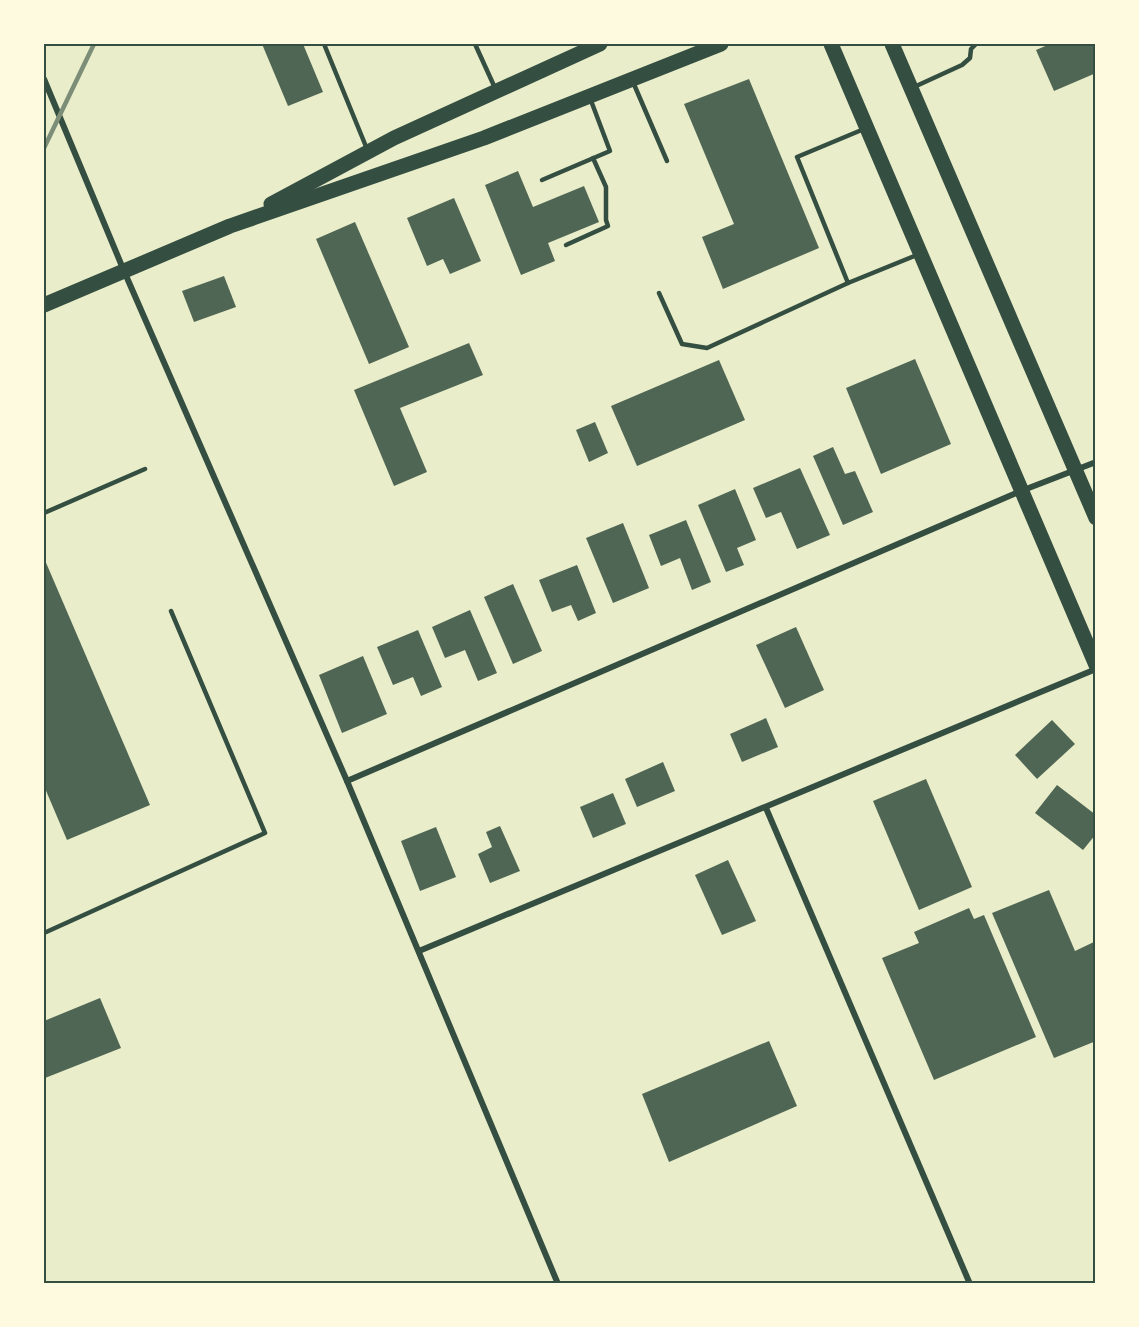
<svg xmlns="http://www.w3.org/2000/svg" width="1139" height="1327" viewBox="0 0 1139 1327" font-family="Figtree,sans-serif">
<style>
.building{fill:#4f6655}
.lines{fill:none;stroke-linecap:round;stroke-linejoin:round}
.service{stroke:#344e41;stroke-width:4.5}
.minor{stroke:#344e41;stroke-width:6}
.primary{stroke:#344e41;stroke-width:15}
.rail{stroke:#7c8e77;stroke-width:4.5}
.neatline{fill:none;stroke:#344e41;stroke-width:2}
</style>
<rect width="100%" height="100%" fill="#e9edc9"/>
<g class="building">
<path d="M262 44H303L323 92 288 106Z"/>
<path d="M1050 44H1096V73L1054 91 1036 50Z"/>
<path d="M749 79 819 248 723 289 702 237 734 224 684 104Z"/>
<path d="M518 171 533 207 584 186 599 222 548 243 555 261 521 275 485 185Z"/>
<path d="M454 198 481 261 450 274 443 259 427 266 407 218Z"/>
<path d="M355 222 409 347 369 364 316 239Z"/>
<path d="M224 276 236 307 194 322 182 291Z"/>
<path d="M469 343 483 375 400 408 427 472 394 486 354 390Z"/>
<path d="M915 359 951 444 881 474 846 388Z"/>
<path d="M719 360 745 420 637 466 611 406Z"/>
<path d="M595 422 608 453 589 462 576 430Z"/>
<path d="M833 447 845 474 855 471 873 512 843 525 813 456Z"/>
<path d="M800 468 830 535 797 549 781 512 766 518 753 488Z"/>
<path d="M735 489 756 540 737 548 744 565 726 572 698 505Z"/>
<path d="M686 520 711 582 692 590 680 558 661 566 649 535Z"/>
<path d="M623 523 649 588 613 603 586 538Z"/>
<path d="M44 558 150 805 67 840 44 786Z"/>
<path d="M577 565 596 613 578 621 571 605 552 612 539 580Z"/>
<path d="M513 584 542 651 513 664 484 597Z"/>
<path d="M470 610 497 673 478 681 465 650 445 658 432 627Z"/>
<path d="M796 627 824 690 785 708 756 645Z"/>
<path d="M418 630 442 687 421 696 413 677 393 685 377 647Z"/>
<path d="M363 656 387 714 342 733 319 675Z"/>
<path d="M766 718 778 747 742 762 730 734Z"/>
<path d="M1052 720 1075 744 1037 779 1015 755Z"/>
<path d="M663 762 675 791 637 807 625 779Z"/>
<path d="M926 779 972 887 919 910 873 801Z"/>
<path d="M1057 785 1096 815V834L1083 850 1035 813Z"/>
<path d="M613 793 626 824 593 838 580 807Z"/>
<path d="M500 826 520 871 490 883 478 854 492 847 486 832Z"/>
<path d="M436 827 456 877 420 891 401 841Z"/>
<path d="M728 860 756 921 722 935 695 875Z"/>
<path d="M1049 890 1075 951 1096 941V1041L1054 1058 992 913Z"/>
<path d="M969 908 974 919 984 915 1036 1037 934 1080 882 958 919 943 914 932Z"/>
<path d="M100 998 121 1048 45 1078 44 1074V1021Z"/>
<path d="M769 1041 797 1106 669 1162 642 1094Z"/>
</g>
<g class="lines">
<g class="service">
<path d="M324 44 367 149"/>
<path d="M475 44 495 88"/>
<path d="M633 82 667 161"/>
<path d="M914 87 962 65 970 58 971 49 976 44"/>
<path d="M864 129 797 157 848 283 917 255"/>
<path d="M542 180 610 151 590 98"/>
<path d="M566 245 608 226 606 220V187L593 158"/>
<path d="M659 293 682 344 707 348 848 283"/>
<path d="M44 513 145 469"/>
<path d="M44 933 265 833 171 611"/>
</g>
<g class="minor">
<path d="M44 79 124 271 347 781 558 1284"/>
<path d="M347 781 1021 491 1096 462"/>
<path d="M766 808 970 1284"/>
<path d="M419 951 1096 669"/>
</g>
<g class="primary">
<path d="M831 44 1096 665"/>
<path d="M892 44 1096 518"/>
<path d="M271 204 394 138 600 44"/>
<path d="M44 305 230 226 484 138 721 44"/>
</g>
<path class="rail" d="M44 148 94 44"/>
</g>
<rect width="1139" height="1327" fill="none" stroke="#fefae0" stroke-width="90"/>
<rect x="45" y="45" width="1049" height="1237" class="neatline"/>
</svg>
